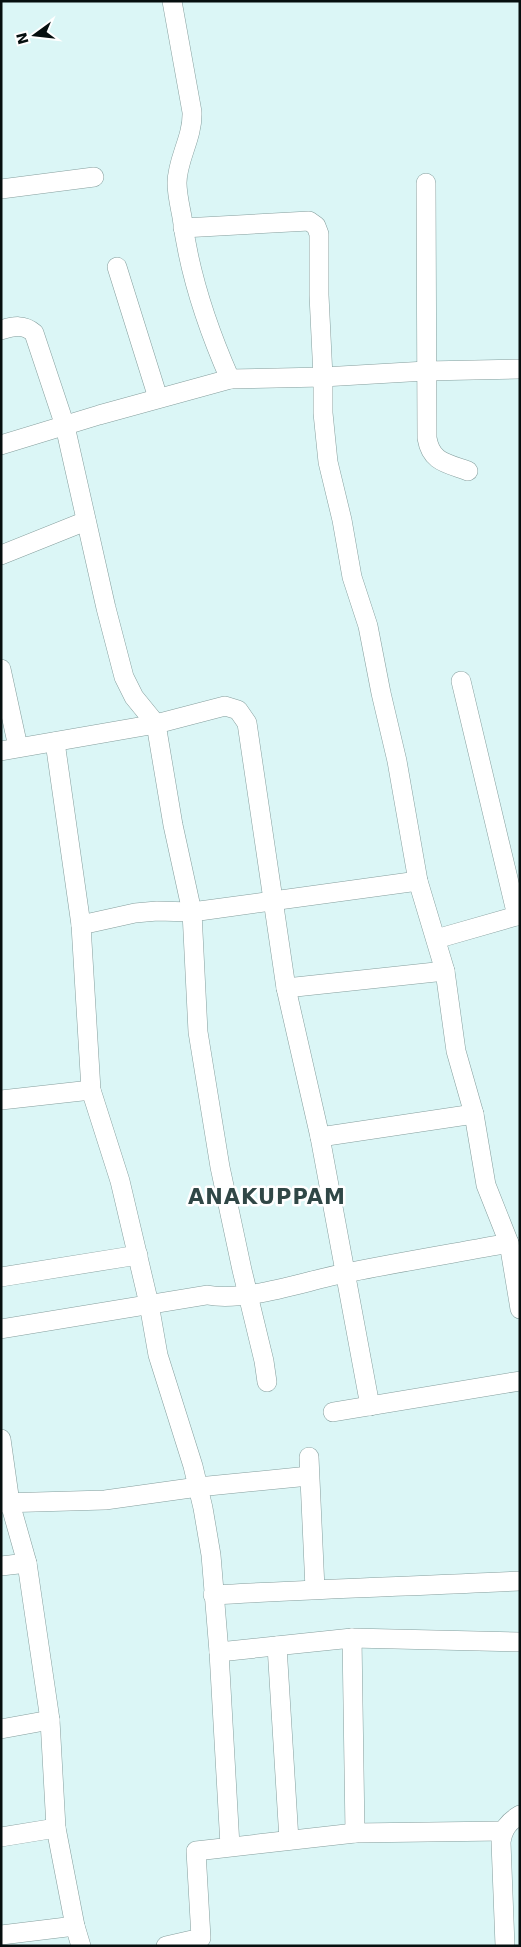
<svg xmlns="http://www.w3.org/2000/svg" width="521" height="1947" viewBox="0 0 521 1947" font-family="'DejaVu Sans',sans-serif">
<style>
.lines{fill:none;stroke-linecap:round;stroke-linejoin:round}
.minor-casing{stroke:#859e9d;stroke-width:20}
.minor{stroke:#fff;stroke-width:19}
.labels{text-anchor:middle;stroke-width:5;stroke-linejoin:round;paint-order:stroke}
.district-label{font-size:21px;font-weight:bold;letter-spacing:1px;fill:#304746;stroke:#fff}
</style>
<rect width="100%" height="100%" fill="#dbf6f6"/>
<g class="lines">
<defs>
<g id="minor">
<path d="M172 1 192 112C193 138 177 159 177 183 177 194 180 206 182 217 189 274 207 327 230 379"/>
<path d="M426 183 427 438C431 462 446 463 468 471"/>
<path d="M1 189 94 177"/>
<path d="M183 228 309 221 316 226 319 234V295L323 377 426 371 520 369"/>
<path d="M117 267 158 398"/>
<path d="M1 330C14 326 24 324 34 333L65 426 106 608 124 677 134 697 156 724 173 825 192 912 198 1032 220 1167 242 1270 264 1361 267 1382"/>
<path d="M1 445 99 415 230 379 323 377V413L328 462 342 520 352 577 368 626 381 693 397 761 418 881 445 971 456 1051 474 1114 486 1185 509 1243 520 1309"/>
<path d="M1 555 86 521"/>
<path d="M1 669 18 747"/>
<path d="M461 681 517 916"/>
<path d="M55 742 81 925 91 1090 120 1181 149 1304 158 1355 193 1466 203 1508 211 1555 219 1652 230 1846"/>
<path d="M1 751 156 724 225 706 238 710 247 723 286 988 320 1137 370 1406"/>
<path d="M81 925 135 913 157 911 192 912 418 881"/>
<path d="M436 939 520 915"/>
<path d="M286 988 445 971"/>
<path d="M1 1100 91 1090"/>
<path d="M320 1137 474 1114"/>
<path d="M1 1277 138 1255"/>
<path d="M1 1329 207 1295C249 1302 304 1281 346 1273 400 1262 455 1253 509 1243"/>
<path d="M333 1412 520 1381"/>
<path d="M1 1439 10 1503 27 1563 50 1720 56 1828 75 1926 81 1946"/>
<path d="M309 1457 315 1589"/>
<path d="M1 1503 105 1500 198 1487 309 1476"/>
<path d="M1 1566 27 1563"/>
<path d="M213 1595C315 1589 418 1586 520 1581"/>
<path d="M352 1638 355 1833"/>
<path d="M277 1646 289 1840"/>
<path d="M219 1652 352 1638 520 1642"/>
<path d="M1 1729 50 1720"/>
<path d="M1 1837 56 1828"/>
<path d="M1 1935 75 1926"/>
<path d="M166 1946 201 1938 196 1851 355 1833 502 1831"/>
<path d="M505 1946 501 1842C503 1829 508 1822 520 1815"/>
</g>
</defs>
<use href="#minor" class="minor-casing"/>
<use href="#minor" class="minor"/>
</g>
<g class="labels">
<g class="district-label">
<text x="267" y="1204">ANAKUPPAM</text>
</g>
</g>
<rect width="521" height="1947" fill="none" stroke="#060f0f" stroke-width="5"/>
<g transform="translate(35 35) rotate(255)" stroke="#ffffff" stroke-width="4" paint-order="stroke">
<path d="M0-4L9 19L0 12L-9 19Z" fill="#060f0f"/>
<text y="-8" font-size="14" font-weight="bold" text-anchor="middle" fill="#060f0f">N</text>
</g>
</svg>
